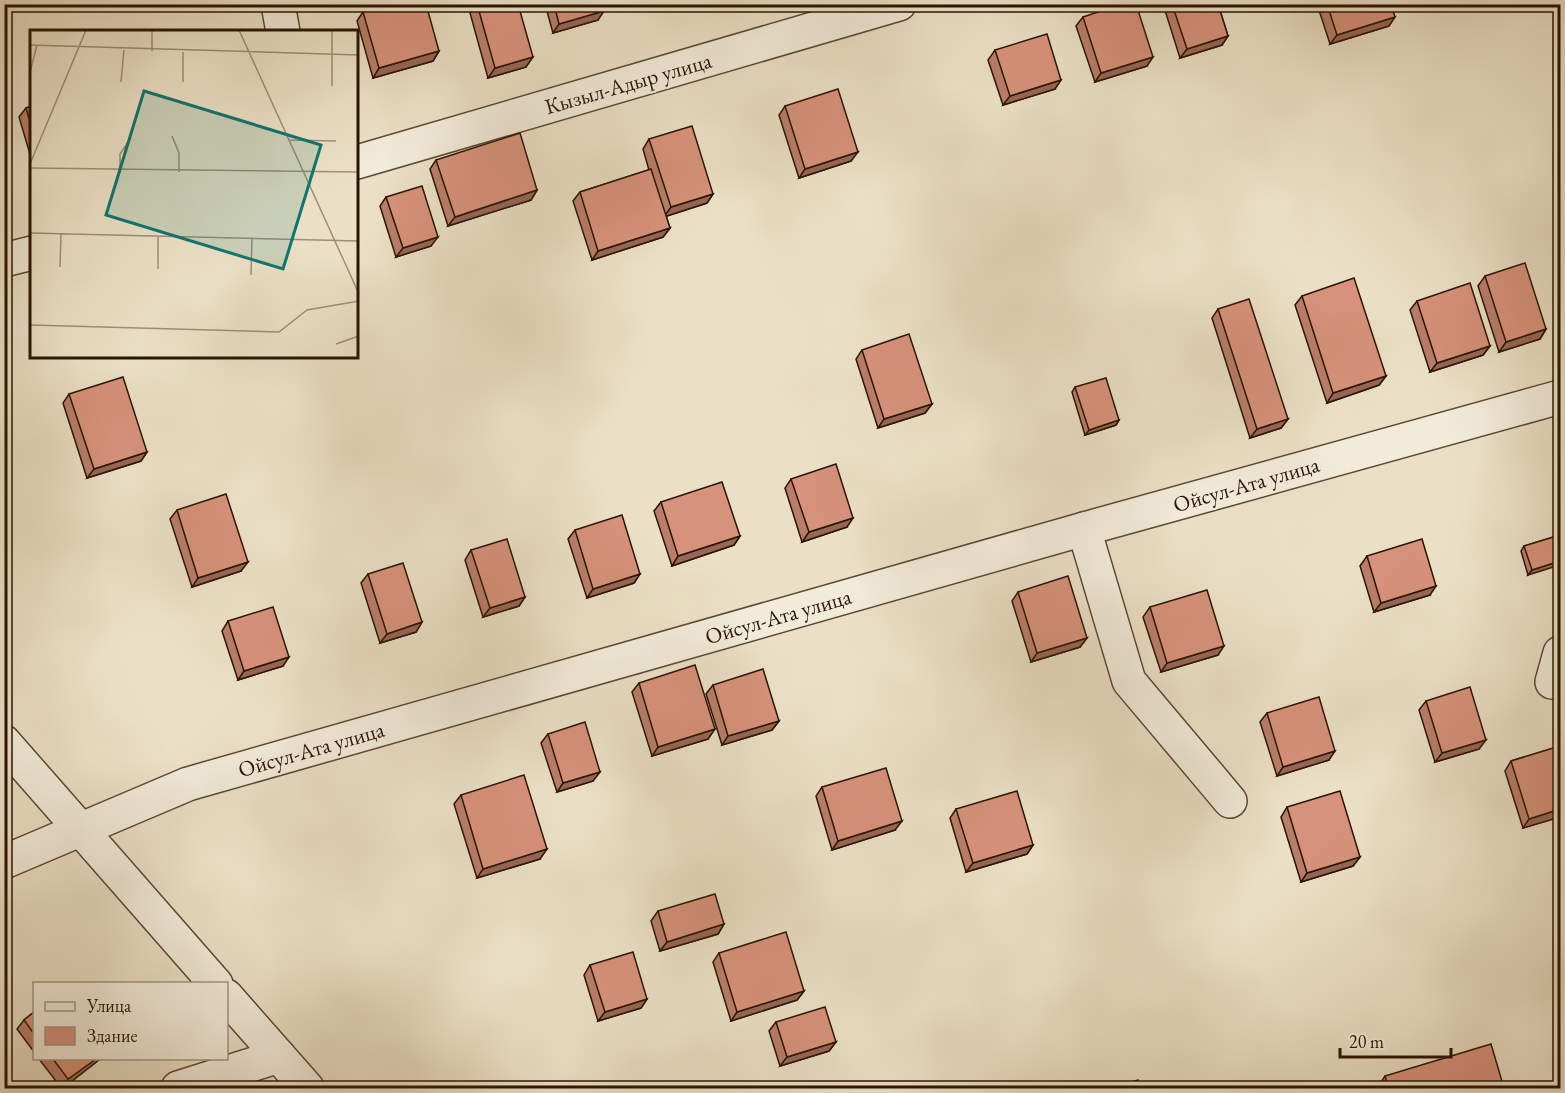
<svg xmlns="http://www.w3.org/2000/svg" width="1565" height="1093" viewBox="0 0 1565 1093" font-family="'EB Garamond',serif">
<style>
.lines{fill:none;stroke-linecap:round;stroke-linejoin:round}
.minor-casing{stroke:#5a4734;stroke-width:36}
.minor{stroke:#f2ebda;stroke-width:33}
.wall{fill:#b97e6a;stroke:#2a1403;stroke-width:1.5}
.shaded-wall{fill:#966656;stroke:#2a1403;stroke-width:1.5}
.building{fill:#d7927b;stroke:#2a1403;stroke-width:1.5}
.labels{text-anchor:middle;stroke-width:4.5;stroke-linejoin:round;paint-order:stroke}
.street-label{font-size:22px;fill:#2a1403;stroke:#f2ebda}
.inset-road{fill:none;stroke:#9e8e78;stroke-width:1.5}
.view{fill:#0f766e;fill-opacity:0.15;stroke:#0f766e;stroke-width:3}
.inset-edge{fill:none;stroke:#2a1403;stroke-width:3}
</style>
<rect width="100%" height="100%" fill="#ebe0c6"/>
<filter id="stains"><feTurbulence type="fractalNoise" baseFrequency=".00333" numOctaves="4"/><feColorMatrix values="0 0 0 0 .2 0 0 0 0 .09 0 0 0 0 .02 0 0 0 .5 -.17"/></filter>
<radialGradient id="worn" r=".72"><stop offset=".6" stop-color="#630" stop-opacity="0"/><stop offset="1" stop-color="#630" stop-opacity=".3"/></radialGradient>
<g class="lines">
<defs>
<g id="minor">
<path d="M278 4 283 32"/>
<path d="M357 162 899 4"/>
<path d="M4 260 32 253"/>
<path d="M1084 529 1129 681 1230 801"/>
<path d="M1552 682 1560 653"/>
<path d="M4 742 216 984"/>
<path d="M4 862 188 784 1084 529 1560 397"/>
<path d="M226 996 307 1088"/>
<path d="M178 1088 279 1056"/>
</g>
</defs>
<use href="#minor" class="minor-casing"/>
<use href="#minor" class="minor"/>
</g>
<g class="wall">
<path d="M476 4H518L526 67 488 78 470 13Z"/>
<path d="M545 4H602L598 20 553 33Z"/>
<path d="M1163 4H1218L1228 36 1222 45 1180 58Z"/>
<path d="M1317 4H1391L1389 26 1330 44Z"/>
<path d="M363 12 439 51 433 61 373 78 357 21Z"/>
<path d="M1083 17 1147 66 1095 82 1076 26Z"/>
<path d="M995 50 1055 89 1003 105 988 60Z"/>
<path d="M32 106V161L19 117 26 108Z"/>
<path d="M785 106 851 161 799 178 779 115Z"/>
<path d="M649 139 713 194 707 203 666 216 670 228 663 237 592 260 573 201 580 192 649 170 643 149Z"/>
<path d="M436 160 537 190 531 200 448 226 430 169Z"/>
<path d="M386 197 431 246 396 257 380 206Z"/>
<path d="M1485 276 1546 329 1540 339 1499 352 1478 286Z"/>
<path d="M1302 296 1386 376 1379 385 1327 403 1295 305Z"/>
<path d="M1417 301 1490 346 1483 355 1430 372 1410 310Z"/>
<path d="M1218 309 1288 419 1281 428 1250 438 1212 318Z"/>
<path d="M862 350 932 404 925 413 878 428 856 359Z"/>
<path d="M1075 387 1119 420 1116 425 1085 435 1072 392Z"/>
<path d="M69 394 147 452 141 461 87 478 63 403Z"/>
<path d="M791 479 847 527 802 542 785 488Z"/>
<path d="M661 502 740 536 734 545 672 566 654 511Z"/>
<path d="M177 510 241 571 192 587 170 519Z"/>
<path d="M575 530 640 574 634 583 587 598 568 539Z"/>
<path d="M1560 535 1528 575 1521 551 1524 546Z"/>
<path d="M471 550 525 597 519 606 483 617 465 560Z"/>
<path d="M1367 556 1430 595 1374 612 1360 566Z"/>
<path d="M368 574 422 622 416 632 380 643 361 583Z"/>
<path d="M1018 592 1087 638 1080 647 1031 662 1012 601Z"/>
<path d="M1150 607 1218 655 1161 672 1143 617Z"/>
<path d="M228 621 283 666 238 680 222 631Z"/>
<path d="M639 683 708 739 652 756 632 692Z"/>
<path d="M713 685 779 721 772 730 722 745 706 694Z"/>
<path d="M1426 701 1479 749 1435 762 1419 710Z"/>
<path d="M1267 713 1329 760 1277 776 1260 722Z"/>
<path d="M548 734 593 781 557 792 541 743Z"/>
<path d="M1560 746V817L1523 828 1505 771 1511 761Z"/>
<path d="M822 787 895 830 832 850 816 796Z"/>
<path d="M461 795 540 859 477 878 454 804Z"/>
<path d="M1287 807 1360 857 1353 866 1301 882 1281 817Z"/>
<path d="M956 809 1033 845 1027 854 966 872 950 818Z"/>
<path d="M658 911 724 924 718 934 660 951 651 921Z"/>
<path d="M719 953 804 991 797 1000 731 1021 713 962Z"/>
<path d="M590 965 647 999 641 1008 598 1021 584 975Z"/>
<path d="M34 1012V1052L17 1029 24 1020Z"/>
<path d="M776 1022 836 1042 829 1051 780 1066 769 1031Z"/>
<path d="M39 1059H100L62 1089Z"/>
<path d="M1385 1076 1504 1089H1379V1085Z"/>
</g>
<g class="shaded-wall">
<path d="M604 11 598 20 553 33 559 24Z"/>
<path d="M1395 17 1389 26 1330 44 1337 35Z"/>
<path d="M1228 36 1222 45 1180 58 1187 49Z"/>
<path d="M439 51 433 61 373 78 379 68Z"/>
<path d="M533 57 526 67 488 78 495 68Z"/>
<path d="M1153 57 1147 66 1095 82 1101 73Z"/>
<path d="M1061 80 1055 89 1003 105 1010 96Z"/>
<path d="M858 152 851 161 799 178 805 169Z"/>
<path d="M537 190 531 200 448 226 455 217Z"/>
<path d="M713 194 707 203 664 217 671 207Z"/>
<path d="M670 228 663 237 592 260 598 251Z"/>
<path d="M438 237 431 246 396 257 403 248Z"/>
<path d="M1546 329 1540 339 1499 352 1506 342Z"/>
<path d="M1490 346 1483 355 1430 372 1437 363Z"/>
<path d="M1386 376 1379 385 1327 403 1333 393Z"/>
<path d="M932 404 925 413 878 428 884 419Z"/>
<path d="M1288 419 1281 428 1250 438 1257 429Z"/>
<path d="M1119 420 1116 425 1085 435 1089 430Z"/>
<path d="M147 452 141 461 87 478 94 469Z"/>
<path d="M853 518 847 527 802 542 809 532Z"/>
<path d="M740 536 734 545 672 566 678 556Z"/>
<path d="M1560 561V565L1528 575 1532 570Z"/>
<path d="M248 562 241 571 192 587 198 578Z"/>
<path d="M640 574 634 583 587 598 593 589Z"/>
<path d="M1436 586 1430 595 1374 612 1381 603Z"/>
<path d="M525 597 519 606 483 617 490 608Z"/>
<path d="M422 622 416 632 380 643 387 634Z"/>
<path d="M1087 638 1080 647 1031 662 1037 653Z"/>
<path d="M1224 646 1218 655 1161 672 1167 663Z"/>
<path d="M289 657 283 666 238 680 244 671Z"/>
<path d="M779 721 772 730 722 745 728 736Z"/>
<path d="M715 729 708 739 652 756 658 747Z"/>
<path d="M1486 740 1479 749 1435 762 1442 753Z"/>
<path d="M1335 751 1329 760 1277 776 1283 767Z"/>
<path d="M600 772 593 781 557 792 563 783Z"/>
<path d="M1560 809V817L1523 828 1529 819Z"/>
<path d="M902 821 895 830 832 850 838 841Z"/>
<path d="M1033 845 1027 854 966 872 973 863Z"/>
<path d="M547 849 540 859 477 878 483 869Z"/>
<path d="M1360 857 1353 866 1301 882 1307 873Z"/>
<path d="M724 924 718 934 660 951 667 942Z"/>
<path d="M804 991 797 1000 731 1021 737 1012Z"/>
<path d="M647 999 641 1008 598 1021 605 1012Z"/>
<path d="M836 1042 829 1051 780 1066 787 1057Z"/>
<path d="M96 1059H100L62 1089 68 1079Z"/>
</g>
<g class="building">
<path d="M389 4H426L439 51 379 68 363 12Z"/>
<path d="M477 4H518L533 57 495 68Z"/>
<path d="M554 4H602L604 11 559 24Z"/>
<path d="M1122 4H1136L1153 57 1101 73 1083 17Z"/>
<path d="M1172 4H1218L1228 36 1187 49Z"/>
<path d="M1327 4H1391L1395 17 1337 35Z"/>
<path d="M1047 34 1061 80 1010 96 995 50Z"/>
<path d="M838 89 858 152 805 169 785 106Z"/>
<path d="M32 106V129L26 108Z"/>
<path d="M692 126 713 194 671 207 649 139Z"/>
<path d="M520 133 537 190 455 217 436 160Z"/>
<path d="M651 169 670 228 598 251 580 192Z"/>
<path d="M422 186 438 237 403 248 386 197Z"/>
<path d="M1525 263 1546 329 1506 342 1485 276Z"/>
<path d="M1354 278 1386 376 1333 393 1302 296Z"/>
<path d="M1470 283 1490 346 1437 363 1417 301Z"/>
<path d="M1249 299 1288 419 1257 429 1218 309Z"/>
<path d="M909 334 932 404 884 419 862 350Z"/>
<path d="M123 377 147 452 94 469 69 394Z"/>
<path d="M1106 378 1119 420 1089 430 1075 387Z"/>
<path d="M836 464 853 518 809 532 791 479Z"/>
<path d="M722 482 740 536 678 556 661 502Z"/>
<path d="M226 494 248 562 198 578 177 510Z"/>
<path d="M622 515 640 574 593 589 575 530Z"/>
<path d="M1560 535V561L1532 570 1524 546Z"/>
<path d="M507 539 525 597 490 608 471 550Z"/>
<path d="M1422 539 1436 586 1381 603 1367 556Z"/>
<path d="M403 563 422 622 387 634 368 574Z"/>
<path d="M1068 576 1087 638 1037 653 1018 592Z"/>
<path d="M1207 590 1224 646 1167 663 1150 607Z"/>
<path d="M273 607 289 657 244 671 228 621Z"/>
<path d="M695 665 715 729 658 747 639 683Z"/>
<path d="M763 669 779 721 728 736 713 685Z"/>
<path d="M1470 687 1486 740 1442 753 1426 701Z"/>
<path d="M1319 697 1335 751 1283 767 1267 713Z"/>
<path d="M585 722 600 772 563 783 548 734Z"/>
<path d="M1560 746V809L1529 819 1511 761Z"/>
<path d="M886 768 902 821 838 841 822 787Z"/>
<path d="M524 775 547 849 483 869 461 795Z"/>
<path d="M1017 791 1033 845 973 863 956 809Z"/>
<path d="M1340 791 1360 857 1307 873 1287 807Z"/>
<path d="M715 894 724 924 667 942 658 911Z"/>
<path d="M786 932 804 991 737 1012 719 953Z"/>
<path d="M633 952 647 999 605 1012 590 965Z"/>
<path d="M825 1007 836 1042 787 1057 776 1022Z"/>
<path d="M34 1012V1034L24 1020Z"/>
<path d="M1491 1044 1504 1088 1389 1089 1385 1076Z"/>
<path d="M53 1059H96L68 1079Z"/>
<path d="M1138 1080 1141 1089H1109Z"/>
</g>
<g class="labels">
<g class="street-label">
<text transform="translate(628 83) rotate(-16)" y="8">Кызыл-Адыр улица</text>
<text transform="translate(1246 484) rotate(-16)" y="8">Ойсул-Ата улица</text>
<text transform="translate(778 616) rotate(-16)" y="8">Ойсул-Ата улица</text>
<text transform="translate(311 749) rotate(-16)" y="8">Ойсул-Ата улица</text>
</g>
</g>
<g transform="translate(30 30)">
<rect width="328" height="328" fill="#ebe0c6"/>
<path class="inset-road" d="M122 0V21M209 0 329 264M302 0V56M0 15 329 25M0 42 7 15M91 52 94 20M153 52V22M142 106 149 123V142M258 110 306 111M0 134 56 0M0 138 329 142M90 140V124L101 108M0 203 329 211M128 207V239M30 237 31 204M221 245 222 209M0 295 249 302 277 280 329 271M306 314 329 306"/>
<path class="view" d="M114 61 291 115 253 239 76 185Z"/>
<rect width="328" height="328" class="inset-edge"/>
</g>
<rect width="1565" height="1093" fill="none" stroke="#ebe0c6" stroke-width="24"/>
<rect x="6" y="6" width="1553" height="1081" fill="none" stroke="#2a1403" stroke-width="3"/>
<rect x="12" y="12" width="1541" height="1069" fill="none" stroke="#2a1403" stroke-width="1.5"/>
<rect x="33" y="982" width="195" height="78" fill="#f2ebda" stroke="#a29584" stroke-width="1.5"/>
<rect x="45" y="1002" width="30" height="9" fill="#f2ebda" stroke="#a29584" stroke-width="1.5"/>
<text x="87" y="1012" font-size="18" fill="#2a1403">Улица</text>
<rect x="45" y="1027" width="30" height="18" fill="#d7927b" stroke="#a29584" stroke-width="1.5"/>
<text x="87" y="1042" font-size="18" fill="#2a1403">Здание</text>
<path d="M1340 1048v9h111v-9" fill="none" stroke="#2a1403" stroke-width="3"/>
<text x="1349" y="1048" font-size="18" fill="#2a1403" stroke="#f2ebda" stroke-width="4.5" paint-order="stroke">20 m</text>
<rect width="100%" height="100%" filter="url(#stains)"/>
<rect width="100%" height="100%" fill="url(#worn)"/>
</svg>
